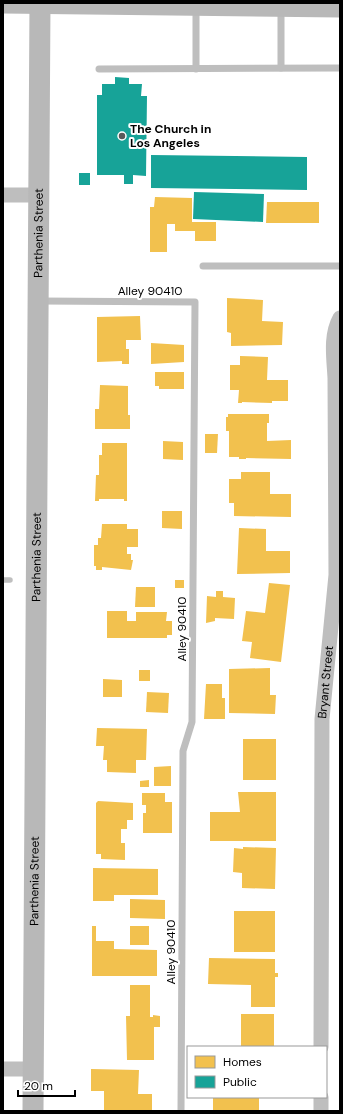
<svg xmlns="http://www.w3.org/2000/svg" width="343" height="1114" viewBox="0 0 343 1114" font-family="'DM Sans',sans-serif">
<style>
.homes{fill:#f2c14e}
.public{fill:#17a398}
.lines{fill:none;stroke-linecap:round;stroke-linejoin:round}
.stream{stroke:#bfbfbf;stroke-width:5.5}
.lane{stroke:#bebebe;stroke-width:7}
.street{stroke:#bebebe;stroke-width:15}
.secondary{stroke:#b8b8b8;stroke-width:21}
.poi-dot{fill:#595959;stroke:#fff;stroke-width:1.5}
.labels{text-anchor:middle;stroke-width:4;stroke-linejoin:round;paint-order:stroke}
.poi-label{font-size:12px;font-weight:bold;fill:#000;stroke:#fff;text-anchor:start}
.street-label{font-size:12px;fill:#000;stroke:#fff}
</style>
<rect width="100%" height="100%" fill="#fff"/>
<g class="homes">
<path d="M155 197 192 198V222H216V241H195V231H175V224H167V252H150V207H154Z"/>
<path d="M267 202H319V223H266Z"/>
<path d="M227 298 263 300 262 321 283 322 282 345 231 346V333L227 332Z"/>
<path d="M140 316 141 340H126V349H129V364H122V361L97 362V317Z"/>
<path d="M151 343 184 345V362L151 364Z"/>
<path d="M240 356 268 357 267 380H288V401H272V403L242 402V403H238L239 390H230V365H240Z"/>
<path d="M155 372H184V389H159V386H155Z"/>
<path d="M100 385 128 386V415H130V429H95V409H99Z"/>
<path d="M228 414H269V423H267V441L291 440V459L246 458V459H239V457H229V431H226V417H228Z"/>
<path d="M205 434H218L217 453H205Z"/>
<path d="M163 441 183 442V460L163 459Z"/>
<path d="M102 443H127V501H124V499H99V501H95L96 475H99V455H102Z"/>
<path d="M241 472H270V494H291V517L234 516V503H229V479H241Z"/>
<path d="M162 511H182V529L162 528Z"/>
<path d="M102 524H127V529H138V547H127V554H131V560H133L131 570 102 567V570H96V566H94V545H98V538H101Z"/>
<path d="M239 528 266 529V551H290V573L237 574Z"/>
<rect x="175" y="580" width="9" height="8"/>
<path d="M269 583 290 585 281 662 250 658 252 642 242 641 246 611 265 613Z"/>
<path d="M136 587H155V607H135Z"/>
<path d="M216 591H223V597L235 598 234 619 215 618V621L206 623 207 596 216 597Z"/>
<path d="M107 611H127V621H136V612H167L166 621H172V635H167V638H107Z"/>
<path d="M270 668V695H276L275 714 229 713V669Z"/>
<rect x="139" y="670" width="11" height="11"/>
<path d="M103 679 122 680V697H103Z"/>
<path d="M206 684H222V698H225V719H204Z"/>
<path d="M147 692 169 693 168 713 146 712Z"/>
<path d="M97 728 147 729 146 760H136V773L107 772V760H103L104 746H96Z"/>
<rect x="243" y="739" width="33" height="41"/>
<path d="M171 766V786H154V767Z"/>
<path d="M149 780V787H140V781Z"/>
<path d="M238 792H276V841H210V812H240Z"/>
<path d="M142 793H165V802H172V833H143V813H146V805H142Z"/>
<path d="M98 801 133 803V820H127V829H121V843H125V860L101 859V854H96V803Z"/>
<path d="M243 847 276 848 275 889 242 888V873L233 872 234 848 243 849Z"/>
<path d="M93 868 158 869V895H114V901H93Z"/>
<path d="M130 899 165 900V919L130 918Z"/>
<rect x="234" y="911" width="41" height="41"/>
<path d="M92 926H96V941H114V949L157 950V976H92Z"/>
<rect x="130" y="926" width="19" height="19"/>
<path d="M209 958 275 959V973H278V977H275V1007H251V985L208 984Z"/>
<path d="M130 985H150V1017H153V1015L160 1016V1027H154V1060H127L126 1016H130Z"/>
<rect x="241" y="1014" width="33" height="33"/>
<path d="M91 1069 139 1070 138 1094H152V1111H104V1091H91Z"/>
<rect x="213" y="1097" width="46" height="14"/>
</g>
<g class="public">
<path d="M115 77 129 78V84H142L141 96H147L146 176 133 175V184H124V175H97V95H102V84H115Z"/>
<path d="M151 155 307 157V190L151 188Z"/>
<rect x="79" y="173" width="11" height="12"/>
<path d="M194 192 264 194 263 222 193 219Z"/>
</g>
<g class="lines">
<path class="stream" d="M3 580H10"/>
<g class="lane">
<path d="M196 7V69"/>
<path d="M281 8V68"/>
<path d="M99 69 340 68"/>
<path d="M203 266H340"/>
<path d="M40 301 195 302 192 722 183 751 181 1111"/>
</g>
<g class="street">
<path d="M3 195H39"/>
<path id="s1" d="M321 1047 322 719 336 575 335 378C334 358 330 336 340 318"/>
<path d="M3 1069H33"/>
<path d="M321 1111V1097"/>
</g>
<g class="secondary">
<path d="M3 3 340 7"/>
<path id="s2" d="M33 1111 40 3"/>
</g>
</g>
<circle class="poi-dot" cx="122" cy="136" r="4"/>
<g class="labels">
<g class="poi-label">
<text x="130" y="133">The Church in<tspan x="130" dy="14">Los Angeles</tspan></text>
</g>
<g class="street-label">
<text dy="4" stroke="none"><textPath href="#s2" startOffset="878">Parthenia Street</textPath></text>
<text x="150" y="295">Alley 90410</text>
<text dy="4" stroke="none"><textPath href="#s2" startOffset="554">Parthenia Street</textPath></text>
<text transform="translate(182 629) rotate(-90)" y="4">Alley 90410</text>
<text dy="4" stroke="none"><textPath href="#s1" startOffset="365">Bryant Street</textPath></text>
<text dy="4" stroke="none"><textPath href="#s2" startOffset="230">Parthenia Street</textPath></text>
<text transform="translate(171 952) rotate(-90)" y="4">Alley 90410</text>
</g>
</g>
<rect width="343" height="1114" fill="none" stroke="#000000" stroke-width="8"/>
<rect x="187" y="1046" width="140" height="52" fill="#ffffff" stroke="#999999"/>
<rect x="195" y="1056" width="20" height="12" fill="#f2c14e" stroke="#999999"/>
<text x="223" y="1066" font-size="12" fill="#000000">Homes</text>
<rect x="195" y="1076" width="20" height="12" fill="#17a398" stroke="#999999"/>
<text x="223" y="1086" font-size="12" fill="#000000">Public</text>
<path d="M18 1090v6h57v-6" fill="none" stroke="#000000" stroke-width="2"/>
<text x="24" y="1090" font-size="12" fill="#000000" stroke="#ffffff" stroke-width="3" paint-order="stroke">20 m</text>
</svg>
